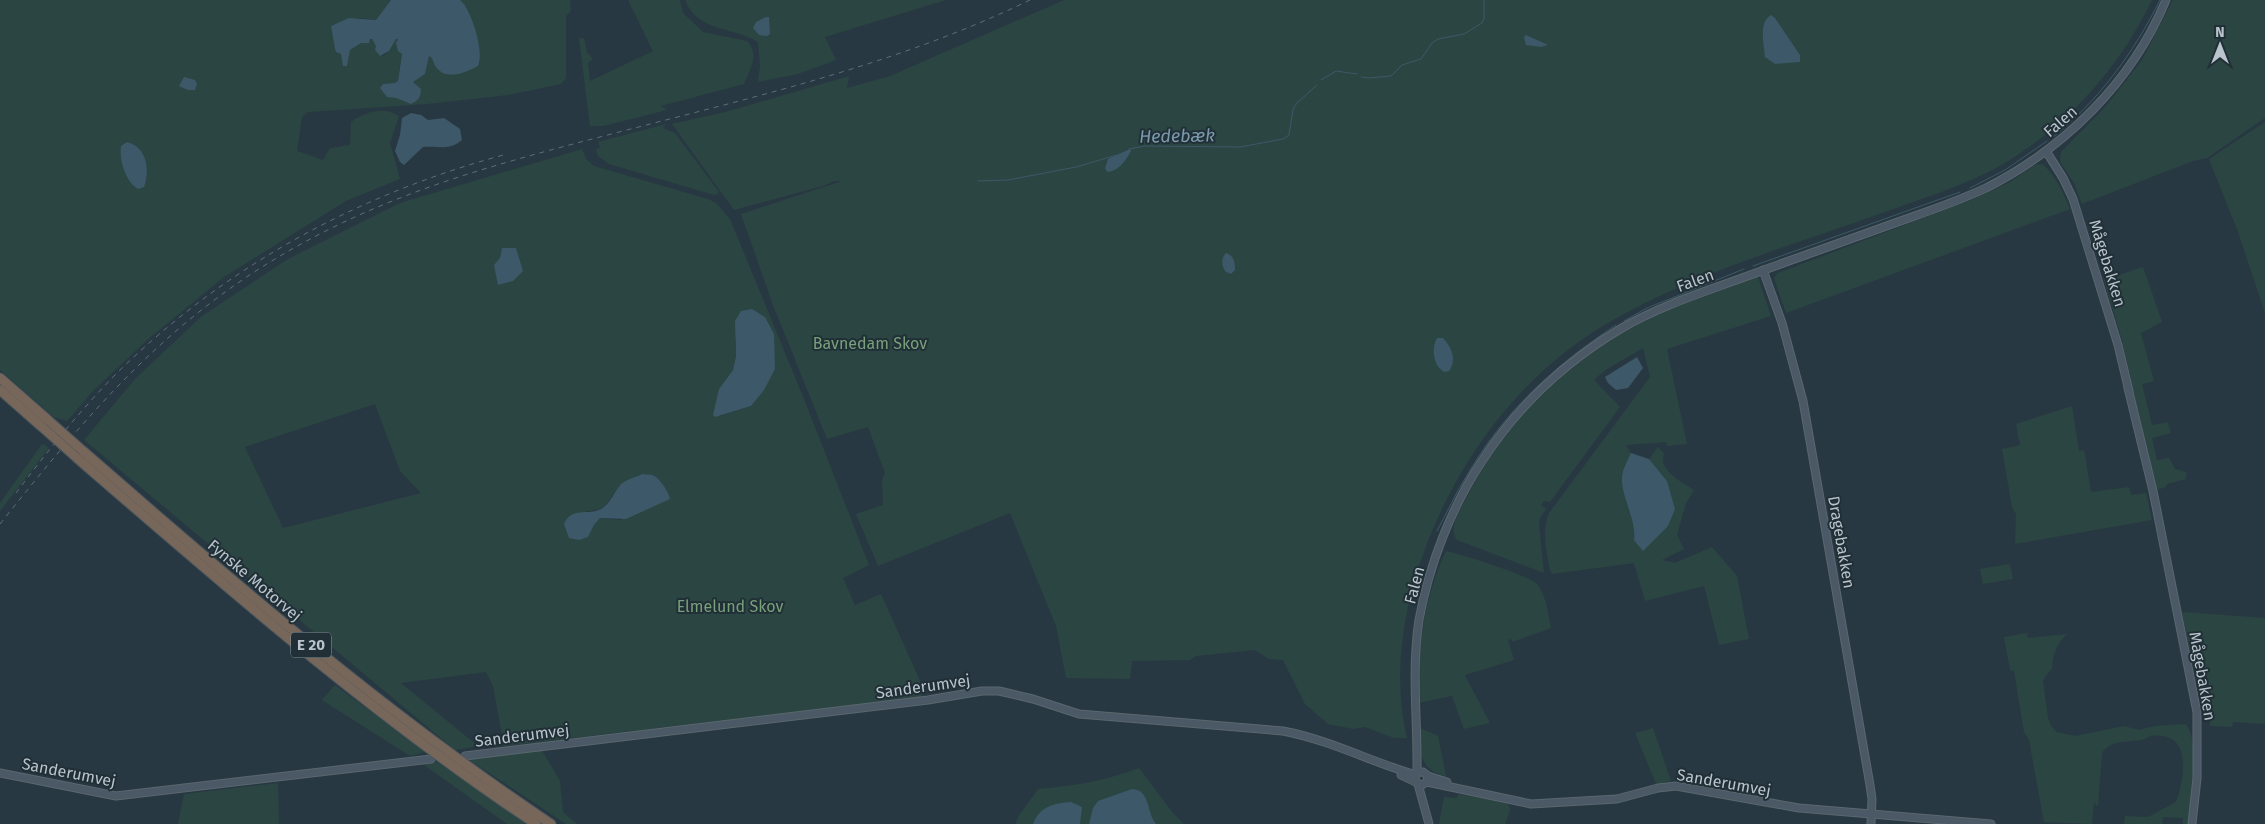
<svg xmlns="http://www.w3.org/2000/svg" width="2265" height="824" viewBox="0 0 2265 824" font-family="'Fira Sans',sans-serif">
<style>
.green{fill:#2b4542;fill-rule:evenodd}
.water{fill:#3d5868}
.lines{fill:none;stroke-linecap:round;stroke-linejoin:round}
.stream{stroke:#3d5868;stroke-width:1}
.secondary-casing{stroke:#5a676f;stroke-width:9}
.highway-casing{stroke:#47545c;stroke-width:11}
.secondary{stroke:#4a5965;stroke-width:7}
.highway{stroke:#77665a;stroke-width:9}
.rail{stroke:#5e6e78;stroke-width:1;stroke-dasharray:5 5;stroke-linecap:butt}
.highway-bridge-casing{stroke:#47545c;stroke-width:11;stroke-linecap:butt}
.highway-bridge{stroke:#77665a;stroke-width:9}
.labels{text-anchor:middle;stroke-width:4;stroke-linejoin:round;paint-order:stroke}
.shield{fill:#212f37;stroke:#8b979f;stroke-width:1}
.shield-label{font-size:15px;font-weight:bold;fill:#b9c4cc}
.street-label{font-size:16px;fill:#b9c4cc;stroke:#212f37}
.park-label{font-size:16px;fill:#78a07a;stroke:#212f37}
.water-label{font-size:18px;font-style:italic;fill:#7b9aad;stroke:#212f37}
</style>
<rect width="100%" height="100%" fill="#283842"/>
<g class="green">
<path d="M0 0H391L376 20 359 18 332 25 335 49 336 52 342 54 347 66 350 49 360 43H369L370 39 373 40 383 56 389 51 396 39H398L402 54 398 78 421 89 413 82 425 74 429 56 432 58 477 40 469 12 460 0H570L571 11 566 16V78L561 84 508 95 427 104 308 112 302 117 297 151 323 160 330 148 350 145 351 122C366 112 382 106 399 116L390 143 400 179 346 201 224 277 147 340 93 391 67 421 54 417 0 370Z"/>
<path d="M628 0H680L683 13 703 32 747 41C760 54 750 70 744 84L661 106 667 110 603 126H590L579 38H584L587 52 593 59 588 63 590 81 653 51Z"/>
<path d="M685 0H946L825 37 836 60 798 74 758 82 760 66 758 42C734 27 697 32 685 0Z"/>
<path d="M1064 0H2152C2118 71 2063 131 1994 169 1960 187 1923 198 1888 211 1793 245 1693 273 1606 324 1525 372 1465 450 1430 536 1405 598 1391 672 1407 738H1394L1365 727 1353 729 1328 724 1305 704 1283 660 1269 659 1255 650 1196 656 1190 660 1132 661 1130 679 1066 678 1056 626 1010 513 878 566 856 514 883 505 882 480 885 473 868 427 827 439 773 305 741 214 842 181H834L826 185 734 210 672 124 729 111 849 76 847 88 890 76Z"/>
<path d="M2173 0H2265V118L2207 158 2193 161 2082 204 2074 183 2060 162 2061 152 2107 105 2142 60Z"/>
<path d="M2265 122V313L2237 229 2209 159Z"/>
<path d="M666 124 663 128 675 133 719 192 718 194 714 195 609 164 598 156 596 149 600 148 598 142Z"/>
<path d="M582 149 586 159 594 166 708 199 716 203 730 219 804 399 869 565 843 578 855 605 881 594 921 683 922 697 504 746 493 686 486 672 401 683 478 746 455 750 84 440 135 379 202 316 288 259 400 203ZM735 334 751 406 720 416 719 389 733 370 736 356ZM375 404 400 471 421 493 283 528 245 447ZM639 476 657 478 667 491 669 499 620 520 600 518 594 525 588 537 585 511C609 512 607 499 621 485 626 480 633 478 639 476Z"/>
<path d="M2043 164C2056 177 2063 192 2070 209L1786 313 1774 278 1778 273 1971 200 2010 182 2035 165Z"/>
<path d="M2143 267 2162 322 2141 333 2154 381 2142 384 2152 425 2168 422 2171 433 2152 438 2157 460 2169 458 2175 469 2186 472V479L2167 484 2166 487 2156 490 2122 340 2104 280Z"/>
<path d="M1758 277 1771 316 1667 349 1687 444 1667 446 1666 442 1626 445 1631 453C1628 459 1625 465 1623 471 1617 491 1637 518 1634 540L1667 481 1649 459 1658 447 1664 453C1658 471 1681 481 1694 490L1686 503 1677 535 1684 549 1662 560 1675 563 1712 547 1737 576 1749 639 1719 645 1704 586 1645 601 1634 563 1552 574 1550 571C1547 552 1541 532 1549 513L1650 377 1643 348 1604 371 1594 380 1620 407 1550 502 1544 501 1541 505 1546 509 1540 518 1539 525 1544 573 1457 540C1447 528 1462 507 1468 495 1507 417 1576 354 1655 316 1688 301 1724 290 1758 277Z"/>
<path d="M2072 406 2079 451 2084 450 2091 492 2129 487 2131 495 2146 493 2152 520 2015 544 2016 514 2012 507 2002 449 2020 445 2016 424Z"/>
<path d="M42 444 49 448 0 511V503Z"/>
<path d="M1446 551C1461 554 1528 575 1537 584 1546 594 1548 614 1551 628L1512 642 1511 639 1508 640 1514 660 1465 675 1490 723 1464 729 1452 696 1418 703C1417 651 1424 598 1446 551Z"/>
<path d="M2010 564 2013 579 1983 584 1980 569Z"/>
<path d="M2182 612 2265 618V724L2233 722 2232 727 2210 726V710H2202Z"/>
<path d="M2027 633 2028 638 2067 634C2056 645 2053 653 2052 669L2046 675 2043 681 2048 718 2051 726 2057 732 2075 736 2124 726 2139 730 2155 726 2186 724C2201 746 2191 797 2189 824H2183V818L2163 817 2162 824H2124L2125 816 2148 817 2176 802C2185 777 2193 731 2151 736 2148 736 2145 740 2141 740 2125 743 2112 739 2102 753L2098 806 2094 803 2092 824 2044 822 2029 740 2024 732 2014 671 2010 670 2004 637Z"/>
<path d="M335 685 425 752 410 756 322 700Z"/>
<path d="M1418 727 1438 736 1446 776C1418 770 1421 751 1418 727Z"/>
<path d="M1653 728 1671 781 1656 784 1635 733Z"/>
<path d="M541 749 560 781 563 812 577 824H566L468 759Z"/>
<path d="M437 762 528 824H507L424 765Z"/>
<path d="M1139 768 1172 812 1184 824H1015L1020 814 1038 789C1074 786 1105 781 1139 768Z"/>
<path d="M278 783 279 824H178L184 794Z"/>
<path d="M1458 794 1501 801 1508 804 1510 810 1505 824H1439L1444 797 1457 798Z"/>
</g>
<g class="water">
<path d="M391 0H460C471 8 485 53 478 66 461 75 439 83 432 58L429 56 425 74 413 82 421 89C421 97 418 101 411 104L396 98 387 97 380 88 383 84 395 83 398 81 402 54 398 51 396 43 398 39H396L389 51 380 56 375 50 376 46 372 39H370L369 43H361L350 50 347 66H343L341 54 336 52 335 49 331 26 349 18 376 20Z"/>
<path d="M1771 15 1775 18 1800 55V62L1775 64 1765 57C1764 44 1758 23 1771 15Z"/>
<path d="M766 17H769L770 34 767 36 759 35 753 28 756 22Z"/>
<path d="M1526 35 1548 45 1541 47 1526 45 1524 37Z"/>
<path d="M184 77 195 80 197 84 195 90H188L179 86Z"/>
<path d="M411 113 421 115 428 120 444 118 460 129 462 140C449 151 439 146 423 147L404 165 400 162 395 151 400 135 402 118Z"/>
<path d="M127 142C147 147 150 170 144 187L138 189C125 181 119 160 121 146Z"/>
<path d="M1130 149 1131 151C1125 161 1120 170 1108 172L1105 169 1108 159Z"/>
<path d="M502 248H516L523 271 513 281 498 285 494 265 500 258Z"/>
<path d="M1226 253C1234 256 1235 262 1235 270L1231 274 1226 272C1221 266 1221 258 1226 253Z"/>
<path d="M752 309 765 317 774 334 775 369 764 390 751 406 715 417 713 415 719 389 733 370 736 356 735 321 741 311Z"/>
<path d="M1437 338H1443C1452 348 1457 360 1449 371L1444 372C1433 365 1431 349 1437 338Z"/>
<path d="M1637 357 1643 368 1628 388 1616 390 1608 383 1605 377Z"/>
<path d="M1631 453 1649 459 1667 481 1675 509 1668 526 1643 551 1634 540C1637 518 1617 491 1623 471 1625 465 1628 459 1631 453Z"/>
<path d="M643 474C646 475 649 474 652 475 659 477 669 492 670 499L626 519 600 518 594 525 588 537 579 540 569 538 564 524C572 506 587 516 601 509 611 503 614 492 621 484 627 479 636 477 643 474Z"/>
<path d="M1132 789C1151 790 1146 812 1156 824H1089L1093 808 1098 801Z"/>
<path d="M1071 802 1082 807 1080 824H1033C1039 807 1054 803 1071 802Z"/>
</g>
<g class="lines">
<g class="stream">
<path d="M1361 77 1369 78 1391 76 1402 65 1421 59 1432 43 1438 39 1464 34 1482 23 1484 18V0"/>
<path d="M1321 80 1336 71 1357 74"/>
<path d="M2052 138C2099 100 2133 54 2160 0"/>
<path d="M1129 149 1145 146 1240 147 1283 139 1289 135 1293 109 1297 103 1317 85"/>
<path d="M978 181 1008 180 1076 167 1117 155"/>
<path d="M1970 188 2005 170 2047 141"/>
<path d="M1753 266 1960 192"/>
<path d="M1624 321 1647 308 1744 269"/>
<path d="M1437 531C1447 513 1455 494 1466 477 1503 412 1554 366 1616 325"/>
</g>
<defs>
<g id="secondary">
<path d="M2046 151 2063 178 2073 199 2118 345 2129 391"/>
<path d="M1763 270 1782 323 1803 401 1870 785 1872 799 1871 824"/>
<path d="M2128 388 2153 491 2197 712V778L2192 824"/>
<path d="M465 756 928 700 982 691H999L1033 699 1079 714 1283 731C1330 740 1371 762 1416 775"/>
<path d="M0 773 116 796 431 759"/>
<path d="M1417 773C1418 721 1411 672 1419 620 1429 565 1451 508 1482 461 1517 407 1566 361 1622 328 1660 306 1701 293 1742 278 1788 261 1834 245 1881 228 1916 215 1952 204 1986 188 2065 148 2132 82 2166 0"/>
<path d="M1401 775 1422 785 1427 782 1428 776 1423 772H1419L1415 776V781"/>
<path d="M1428 776 1447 782"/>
<path d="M1427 782 1531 804 1617 799 1658 788 1676 786 1799 808 1991 824"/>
<path d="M1418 784 1429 824"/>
</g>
<g id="highway">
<path d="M0 378 48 420"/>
<path d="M0 390 41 426"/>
<path d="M83 451C233 582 385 713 551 824"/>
<path d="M77 458C225 586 373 716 536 824"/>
</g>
</defs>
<use href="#secondary" class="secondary-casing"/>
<use href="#highway" class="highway-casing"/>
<use href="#secondary" class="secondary"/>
<use href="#highway" class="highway"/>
<g class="rail">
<path d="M16 493C46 453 78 413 113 377 223 267 358 194 507 154"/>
<path d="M0 524C79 425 153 336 262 267 378 194 492 165 623 131 762 95 900 63 1030 0"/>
</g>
<defs>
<g id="highway-bridge">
<path d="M48 420 83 451"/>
<path d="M41 426 77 458"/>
</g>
</defs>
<use href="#highway-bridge" class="highway-bridge-casing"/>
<use href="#highway-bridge" class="highway-bridge"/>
</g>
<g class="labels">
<rect class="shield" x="291" y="632.5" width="40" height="25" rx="4"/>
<g class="shield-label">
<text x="311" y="650">E 20</text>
</g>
<g class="street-label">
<text transform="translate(2060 121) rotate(-41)" y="6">Falen</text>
<text transform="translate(2108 263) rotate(73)" y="6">Mågebakken</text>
<text transform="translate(1695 280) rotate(-20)" y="6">Falen</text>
<text transform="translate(1842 542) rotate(80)" y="6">Dragebakken</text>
<text transform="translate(255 580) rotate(40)" y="6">Fynske Motorvej</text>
<text transform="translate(1414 585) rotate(-75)" y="6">Falen</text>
<text transform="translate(2203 676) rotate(80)" y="6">Mågebakken</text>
<text transform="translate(923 686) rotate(-8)" y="6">Sanderumvej</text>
<text transform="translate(522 735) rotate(-7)" y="6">Sanderumvej</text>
<text transform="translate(69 772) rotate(11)" y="6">Sanderumvej</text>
<text transform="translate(1724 782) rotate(10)" y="6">Sanderumvej</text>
</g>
<g class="park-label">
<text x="870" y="349">Bavnedam Skov</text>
<text x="730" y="612">Elmelund Skov</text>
</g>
<g class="water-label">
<text transform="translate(1177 136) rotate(-1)" y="6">Hedebæk</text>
</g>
</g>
<g transform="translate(2220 45)" stroke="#212f37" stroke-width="4" paint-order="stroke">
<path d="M0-4L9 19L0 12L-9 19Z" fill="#b9c4cc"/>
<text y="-8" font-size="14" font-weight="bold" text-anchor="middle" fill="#b9c4cc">N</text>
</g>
</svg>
